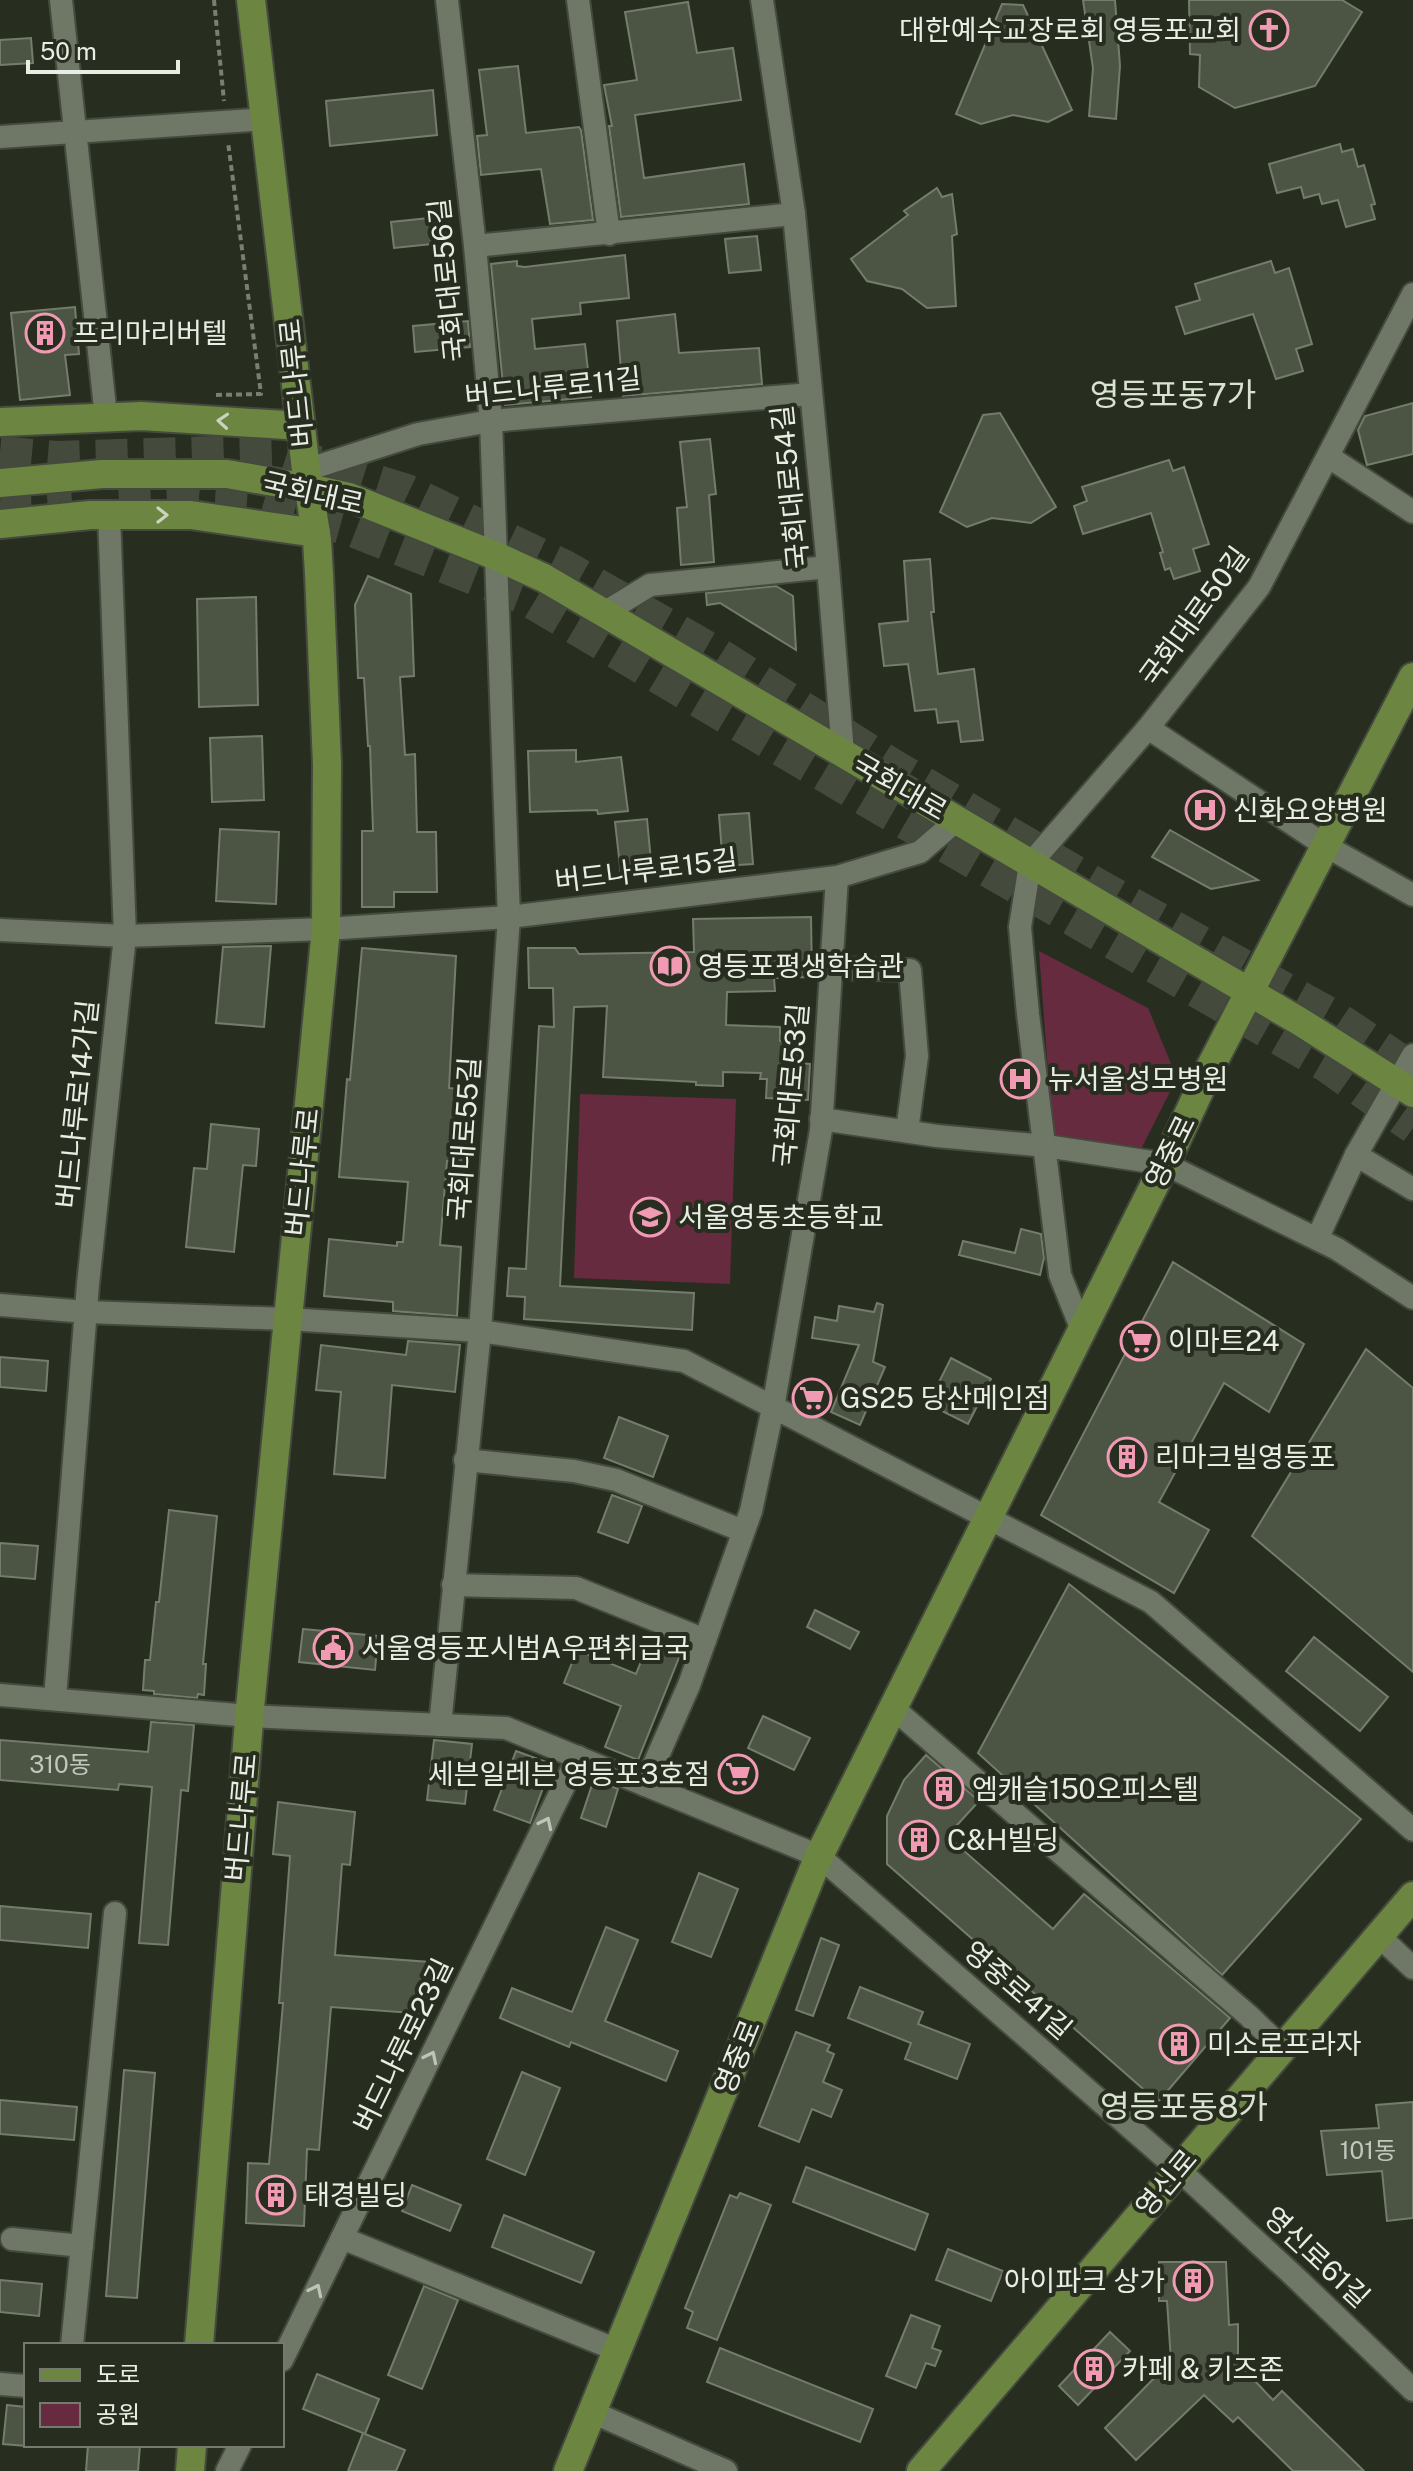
<svg xmlns="http://www.w3.org/2000/svg" width="1413" height="2471" viewBox="0 0 1413 2471" font-family="'Public Sans','Noto Sans KR',sans-serif">
<style>
.green{fill:#662b3f}
.building{fill:#4c5444;stroke:#747c6b;stroke-width:2}
.lines{fill:none;stroke-linecap:round;stroke-linejoin:round}
.highway-tunnel{stroke:#444b3d;stroke-width:32;stroke-dasharray:32 16;stroke-linecap:butt}
.minor-casing{stroke:#444a3e;stroke-width:26}
.major-casing{stroke:#444a3e;stroke-width:32}
.path{stroke:#797f73;stroke-width:4;stroke-dasharray:6 4;stroke-linecap:butt}
.minor{stroke:#6f7767;stroke-width:22}
.major{stroke:#6c8642;stroke-width:28}
.oneway{stroke:#cad3bc}
.oneway2{stroke:#bec4b8}
.labels{text-anchor:middle;stroke-width:8;stroke-linejoin:round;paint-order:stroke}
.number-label{font-size:24px;fill:#c2c7bc}
.poi-label{font-size:28px;fill:#e9ede4;stroke:#272e20;text-anchor:start}
.street-label{font-size:28px;fill:#e9ede4;stroke:#272e20}
.quarter-label{font-size:32px;fill:#dae3d1;stroke:#272e20}
</style>
<rect width="100%" height="100%" fill="#272e20"/>
<g class="green">
<path d="M1039 951 1148 1008 1177 1078 1140 1151 1053 1138Z"/>
<path d="M580 1094 736 1099 730 1284 574 1278Z"/>
</g>
<g class="building">
<path d="M1083 0H1115L1120 66 1116 119 1089 116 1093 68Z"/>
<path d="M1189 0H1342L1362 12 1315 86 1235 108 1199 87 1200 55 1190 54Z"/>
<path d="M688 2 697 53 733 48 741 100 635 115 644 178 744 164 749 204 621 217 609 126H612L604 85 637 80 625 12Z"/>
<path d="M1002 4 1023 5 1072 110 1048 122 1013 115 981 124 956 114Z"/>
<path d="M31 38 33 63 0 65V40Z"/>
<path d="M518 66 526 133 579 127 581 130 593 220 550 224 541 169 481 175 477 136 487 135 479 70Z"/>
<path d="M433 90 437 135 330 146 326 101Z"/>
<path d="M1340 144 1342 152 1353 149 1358 167 1364 165 1375 204 1371 205 1375 219 1346 227 1338 200 1322 204 1319 194 1304 198 1301 187 1277 193 1269 164Z"/>
<path d="M937 188 942 197 952 194 957 234 952 236 956 306 927 308 902 289 867 281 851 259 908 215 904 211Z"/>
<path d="M448 216 451 242 394 248 391 222Z"/>
<path d="M757 236 761 270 729 273 725 239Z"/>
<path d="M625 255 629 298 580 303 581 314 532 319 535 349 585 344 591 397 505 405 491 264 517 261V266L525 267Z"/>
<path d="M1271 261 1275 273 1289 268 1312 344 1296 349 1303 371 1276 379 1253 314 1185 334 1176 307 1200 300 1195 284Z"/>
<path d="M75 307 79 354 65 355 70 395 20 400 11 313Z"/>
<path d="M675 314 679 353 759 348 762 384 623 396 617 321Z"/>
<path d="M468 321 470 347 415 352 413 326Z"/>
<path d="M1413 403V454L1367 465 1358 430 1365 416Z"/>
<path d="M1000 413 1056 507 1031 523 992 518 967 527 940 512 983 415Z"/>
<path d="M710 439 716 494 709 495 714 562 681 565 677 508 687 507 680 442Z"/>
<path d="M1169 460 1173 471 1184 467 1209 544 1193 549 1200 571 1174 579 1170 568 1165 570 1160 553 1163 552 1151 513 1083 534 1074 506 1087 501 1082 487Z"/>
<path d="M930 559 934 612H931L938 674 974 669 983 740 961 742 958 721 938 723 936 709 915 711 908 664 884 666 879 624 908 621 904 561Z"/>
<path d="M368 576 411 594 414 676 400 677 405 755 415 754 417 832H436L437 892H394V907H362V831H373L370 746H368L364 678H358L355 605Z"/>
<path d="M776 586 793 596 796 650 720 603 707 605 706 593Z"/>
<path d="M256 597 258 705 199 707 197 599Z"/>
<path d="M262 736 264 800 212 802 210 738Z"/>
<path d="M576 750V762L621 757 628 811 598 814 597 810 530 812 528 751Z"/>
<path d="M749 813 753 864 723 866 719 815Z"/>
<path d="M647 819 652 872 621 875 615 822Z"/>
<path d="M220 829 279 832 276 904 216 901Z"/>
<path d="M1170 830 1258 880 1211 889 1152 857Z"/>
<path d="M811 917 812 977 774 978 775 991 727 992 726 1025 780 1027V1041H791V1049H800V1063L810 1064 808 1100 766 1098 767 1079H760L761 1073 723 1072V1086L696 1085V1082L603 1077 607 1006 574 1007 560 1286 694 1293 692 1330 524 1319 525 1297 507 1296 509 1268 526 1269 539 1026 554 1027 553 988H529L528 948H575L579 954 694 952 693 919Z"/>
<path d="M271 946 264 1027 216 1023 223 947Z"/>
<path d="M362 948 456 956 449 1088 469 1090 462 1162 447 1161 440 1245 461 1247 457 1316 393 1311V1302L324 1296 329 1239 397 1246V1242H403L408 1182 339 1177 347 1079 350 1080Z"/>
<path d="M211 1124 259 1129 256 1166 243 1165 234 1252 186 1247 194 1168 207 1169Z"/>
<path d="M1021 1229 1041 1234 1044 1258 1040 1275 959 1255 963 1241 1015 1253Z"/>
<path d="M1173 1262 1304 1344 1269 1412 1224 1383 1159 1502 1209 1530 1174 1593 1041 1515Z"/>
<path d="M877 1303 883 1305 873 1362 885 1367 860 1425 831 1412 859 1345 812 1338 815 1317 837 1321 839 1306 874 1312Z"/>
<path d="M408 1341 460 1345 455 1392 392 1385 385 1478 334 1474 341 1392 316 1390 321 1345 406 1355Z"/>
<path d="M1366 1349 1413 1388V1672L1252 1536Z"/>
<path d="M0 1357 48 1361 46 1391 0 1387Z"/>
<path d="M951 1358 991 1379 968 1424 928 1404Z"/>
<path d="M619 1417 668 1436 653 1477 604 1458Z"/>
<path d="M612 1495 642 1506 628 1543 598 1532Z"/>
<path d="M169 1510 217 1516 203 1664H206L204 1695 198 1694 197 1698 154 1694V1691L143 1690 145 1660H150L156 1602H159Z"/>
<path d="M0 1543 38 1546 35 1579 0 1576Z"/>
<path d="M1069 1584 1361 1819 1222 1975 978 1753Z"/>
<path d="M815 1610 859 1632 850 1649 807 1627Z"/>
<path d="M303 1629 378 1636 375 1670 299 1662Z"/>
<path d="M1314 1637 1388 1697 1360 1731 1286 1671Z"/>
<path d="M649 1642 680 1655 638 1760 605 1747 621 1706 564 1683 577 1650 636 1674Z"/>
<path d="M763 1716 810 1738 794 1770 748 1748Z"/>
<path d="M151 1722 194 1725 188 1791 181 1790 168 1945 139 1943 152 1787 119 1784 118 1790 0 1780V1740L148 1752Z"/>
<path d="M434 1740 472 1744 465 1804 427 1800Z"/>
<path d="M516 1751 552 1764 530 1823 494 1810Z"/>
<path d="M926 1755 979 1801 947 1836 1053 1929 1084 1894 1230 2018 1158 2102 887 1864V1816L904 1780Z"/>
<path d="M594 1779 618 1789 606 1827 581 1818Z"/>
<path d="M278 1802 355 1812 350 1865 342 1864 335 1955 430 1962 426 2014 331 2007 319 2150 307 2149 304 2226 246 2223 248 2163 269 2164 283 2003H279L290 1856 273 1854Z"/>
<path d="M699 1873 738 1889 711 1957 672 1942Z"/>
<path d="M0 1906 91 1914 88 1948 0 1940Z"/>
<path d="M606 1927 638 1940 605 2021 678 2051 666 2081 571 2042 569 2047 500 2018 512 1988 572 2012Z"/>
<path d="M821 1938 839 1945 813 2016 796 2010Z"/>
<path d="M860 1987 923 2012 918 2024 970 2044 957 2079 905 2059 911 2043 848 2018Z"/>
<path d="M796 2032 830 2045 827 2051 834 2054 823 2082 842 2090 831 2117 812 2109 799 2142 759 2126Z"/>
<path d="M124 2070 155 2073 137 2298 106 2296Z"/>
<path d="M522 2072 560 2088 525 2175 487 2159Z"/>
<path d="M0 2100 77 2107 74 2140 0 2134Z"/>
<path d="M1413 2102V2218L1387 2221 1382 2171 1327 2175 1321 2131 1379 2128 1376 2105Z"/>
<path d="M806 2167 928 2214 915 2250 793 2202Z"/>
<path d="M412 2185 461 2205 450 2231 402 2211Z"/>
<path d="M740 2193 771 2205 717 2340 687 2328 693 2312 685 2308 730 2195 737 2198Z"/>
<path d="M504 2215 594 2252 581 2283 492 2247Z"/>
<path d="M948 2249 1003 2271 991 2301 936 2280Z"/>
<path d="M1159 2262H1226L1229 2325 1238 2324V2363L1273 2400 1282 2391 1364 2471H1293L1238 2417 1233 2422 1204 2395 1136 2460 1105 2428 1171 2361 1167 2301H1159Z"/>
<path d="M0 2280 42 2284 39 2316 0 2312Z"/>
<path d="M424 2286 458 2300 422 2389 388 2375Z"/>
<path d="M911 2315 940 2326 932 2348 941 2351 935 2366 926 2363 916 2388 886 2376Z"/>
<path d="M1110 2332 1130 2351 1078 2405 1059 2386Z"/>
<path d="M720 2348 873 2409 860 2442 707 2382Z"/>
<path d="M317 2374 379 2399 365 2434 405 2450 396 2471H348L363 2433 303 2409Z"/>
<path d="M7 2405 26 2407V2446L3 2444Z"/>
<path d="M88 2445H140L138 2471H86Z"/>
</g>
<g class="lines">
<g class="highway-tunnel">
<path d="M0 452 56 457 280 450 407 490 565 566 713 650 892 764 1099 885 1335 1016 1413 1068"/>
<path d="M0 502 29 507 72 505"/>
<path d="M119 503 183 500 258 505 352 531 525 599 880 809 1327 1067 1413 1128"/>
</g>
<defs>
<g id="minor">
<path d="M61 0 106 417"/>
<path d="M578 0 609 234"/>
<path d="M762 0 794 214 828 567 843 753"/>
<path d="M0 137 266 119"/>
<path d="M475 246 794 214"/>
<path d="M1329 457 1413 512"/>
<path d="M306 470 418 434 491 421 811 394"/>
<path d="M604 613 650 585 828 567"/>
<path d="M1148 728 1326 846 1413 895"/>
<path d="M0 930 125 936 326 929 509 917 837 877 920 852 957 820"/>
<path d="M831 968 910 970 917 1056 907 1131"/>
<path d="M821 1119 937 1136 1046 1146 1165 1164 1337 1249 1413 1298"/>
<path d="M1356 1155 1413 1189"/>
<path d="M1317 1239 1356 1155 1413 1055"/>
<path d="M0 1305 86 1312 287 1319 480 1331 684 1361 1151 1602 1413 1830"/>
<path d="M1082 1330 1060 1275 1028 1014 1020 927 1030 864 1148 728 1259 587 1413 294"/>
<path d="M465 1460 574 1471 616 1480 743 1531"/>
<path d="M453 1585 576 1588 705 1640"/>
<path d="M0 1695 249 1716 506 1728 819 1856 1178 2169 1294 2276 1413 2390"/>
<path d="M55 1698 88 1284 125 936 109 515"/>
<path d="M893 1708 1249 2016 1282 2048"/>
<path d="M440 1725 480 1331 509 917 491 421 475 246 447 0"/>
<path d="M645 1785 689 1685 751 1511 773 1408 821 1130 837 877"/>
<path d="M1379 1936 1413 1968"/>
<path d="M342 2238 617 2350"/>
<path d="M12 2239 82 2246"/>
<path d="M72 2345 115 1913"/>
<path d="M282 2360 578 1757"/>
<path d="M0 2384 26 2386"/>
<path d="M592 2412 726 2471"/>
<path d="M227 2471 240 2445"/>
</g>
<g id="major">
<path d="M0 422 141 416 301 426"/>
<path d="M0 483 102 474H227L308 488 349 497 496 556 544 578 604 613 1299 1021 1413 1093"/>
<path d="M0 524 90 515H191L316 533"/>
<path d="M199 2345 250 1708 326 929 327 764 319 574 317 540 306 470 251 0"/>
<path d="M190 2471 192 2445"/>
<path d="M568 2471 819 1856 1165 1164 1210 1068 1413 677"/>
<path d="M921 2471 1413 1896"/>
</g>
</defs>
<use href="#minor" class="minor-casing"/>
<use href="#major" class="major-casing"/>
<g class="path">
<path d="M214 0 224 101"/>
<path d="M216 395 261 394 228 142"/>
</g>
<use href="#minor" class="minor"/>
<use href="#major" class="major"/>
</g>
<defs><path id="oneway-chevron" d="M-2-3.5L2.5 0L-2 3.5" fill="none" stroke-width="1.6" stroke-linecap="round" stroke-linejoin="round" transform="scale(2)"/></defs>
<g class="oneway">
<use href="#oneway-chevron" transform="translate(223 421) rotate(-176)"/>
<use href="#oneway-chevron" transform="translate(162 515)"/>
</g>
<g class="oneway2">
<use href="#oneway-chevron" transform="translate(546 1823) rotate(-64)"/>
<use href="#oneway-chevron" transform="translate(431 2057) rotate(-64)"/>
<use href="#oneway-chevron" transform="translate(316 2290) rotate(-64)"/>
</g>
<defs>
<symbol id="church-ring" viewBox="-11 -11 22 22"><circle r="9.5" fill="#272e20" stroke="#f19ab4" stroke-width="1.5"/><path d="M-1.2-6h2.4v3.5h3.3v2.4h-3.3V6h-2.4V-.1h-3.3v-2.4h3.3Z" fill="#f19ab4"/></symbol>
<symbol id="building-ring" viewBox="-11 -11 22 22"><circle r="9.5" fill="#272e20" stroke="#f19ab4" stroke-width="1.5"/><path d="M-4-6H4V6H1V3H-1V6H-4ZM-2.5-4.3h1.7v1.8h-1.7ZM.8-4.3h1.7v1.8H.8ZM-2.5-1h1.7V.8h-1.7ZM.8-1h1.7V.8H.8Z" fill="#f19ab4"/></symbol>
<symbol id="hospital-ring" viewBox="-11 -11 22 22"><circle r="9.5" fill="#272e20" stroke="#f19ab4" stroke-width="1.5"/><path d="M-5-5h3v3.5h4V-5h3V5h-3V1.5h-4V5h-3Z" fill="#f19ab4"/></symbol>
<symbol id="library-ring" viewBox="-11 -11 22 22"><circle r="9.5" fill="#272e20" stroke="#f19ab4" stroke-width="1.5"/><path d="M-6-4Q-3-5.5-.7-3.5V5Q-3 3-6 4ZM6-4Q3-5.5 .7-3.5V5Q3 3 6 4Z" fill="#f19ab4"/></symbol>
<symbol id="school-ring" viewBox="-11 -11 22 22"><circle r="9.5" fill="#272e20" stroke="#f19ab4" stroke-width="1.5"/><path d="M0-5L7-2L0 1L-7-2ZM-4 1L0 2.5L4 1V4Q0 6-4 4Z" fill="#f19ab4"/></symbol>
<symbol id="supermarket-ring" viewBox="-11 -11 22 22"><circle r="9.5" fill="#272e20" stroke="#f19ab4" stroke-width="1.5"/><path d="M-6-5.5h2.5l.6 2H6L4.5 2H-2.5L-4.4-4H-6ZM-1.5 3.2a1.3 1.3 0 1 0 .1 0ZM3 3.2a1.3 1.3 0 1 0 .1 0Z" fill="#f19ab4"/></symbol>
<symbol id="civic-ring" viewBox="-11 -11 22 22"><circle r="9.5" fill="#272e20" stroke="#f19ab4" stroke-width="1.5"/><path d="M-.6-6.5H3V-4.5H.6V-3L4-1V1h2V6H-6V1h2V-1L-.6-3ZM-1.2 2.5V6h2.4V2.5Z" fill="#f19ab4"/></symbol>
</defs>
<g fill-rule="evenodd">
<use href="#church-ring" x="1247" y="8" width="44" height="44"/>
<use href="#building-ring" x="23" y="311" width="44" height="44"/>
<use href="#hospital-ring" x="1183" y="788" width="44" height="44"/>
<use href="#library-ring" x="648" y="944" width="44" height="44"/>
<use href="#hospital-ring" x="998" y="1057" width="44" height="44"/>
<use href="#school-ring" x="628" y="1195" width="44" height="44"/>
<use href="#supermarket-ring" x="1118" y="1319" width="44" height="44"/>
<use href="#supermarket-ring" x="790" y="1376" width="44" height="44"/>
<use href="#building-ring" x="1105" y="1435" width="44" height="44"/>
<use href="#civic-ring" x="311" y="1626" width="44" height="44"/>
<use href="#supermarket-ring" x="716" y="1752" width="44" height="44"/>
<use href="#building-ring" x="922" y="1767" width="44" height="44"/>
<use href="#building-ring" x="897" y="1818" width="44" height="44"/>
<use href="#building-ring" x="1157" y="2022" width="44" height="44"/>
<use href="#building-ring" x="254" y="2173" width="44" height="44"/>
<use href="#building-ring" x="1171" y="2259" width="44" height="44"/>
<use href="#building-ring" x="1072" y="2347" width="44" height="44"/>
</g>
<g class="labels">
<g class="number-label">
<text x="60" y="1773">310동</text>
<text x="1368" y="2159">101동</text>
</g>
<g class="poi-label">
<text x="1241" y="40" text-anchor="end">대한예수교장로회 영등포교회</text>
<text x="73" y="343">프리마리버텔</text>
<text x="1233" y="820">신화요양병원</text>
<text x="698" y="976">영등포평생학습관</text>
<text x="1048" y="1089">뉴서울성모병원</text>
<text x="678" y="1227">서울영동초등학교</text>
<text x="1168" y="1351">이마트24</text>
<text x="840" y="1408">GS25 당산메인점</text>
<text x="1155" y="1467">리마크빌영등포</text>
<text x="361" y="1658">서울영등포시범A우편취급국</text>
<text x="710" y="1784" text-anchor="end">세븐일레븐 영등포3호점</text>
<text x="972" y="1799">엠캐슬150오피스텔</text>
<text x="947" y="1850">C&amp;H빌딩</text>
<text x="1207" y="2054">미소로프라자</text>
<text x="304" y="2205">태경빌딩</text>
<text x="1165" y="2291" text-anchor="end">아이파크 상가</text>
<text x="1122" y="2379">카페 &amp; 키즈존</text>
</g>
<g class="street-label">
<text transform="translate(447 280) rotate(-96)" y="10">국회대로56길</text>
<text transform="translate(296 383) rotate(-96)" y="10">버드나루로</text>
<text transform="translate(553 387) rotate(-6)" y="10">버드나루로11길</text>
<text transform="translate(790 487) rotate(-96)" y="10">국회대로54길</text>
<text transform="translate(313 493) rotate(13)" y="10">국회대로</text>
<text transform="translate(1194 616) rotate(-54)" y="10">국회대로50길</text>
<text transform="translate(900 787) rotate(30)" y="10">국회대로</text>
<text transform="translate(646 870) rotate(-7)" y="10">버드나루로15길</text>
<text transform="translate(791 1085) rotate(-85)" y="10">국회대로53길</text>
<text transform="translate(77 1104) rotate(-84)" y="10">버드나루로14가길</text>
<text transform="translate(464 1139) rotate(-86)" y="10">국회대로55길</text>
<text transform="translate(1170 1152) rotate(-64)" y="10">영중로</text>
<text transform="translate(302 1172) rotate(-84)" y="10">버드나루로</text>
<text transform="translate(241 1817) rotate(-85)" y="10">버드나루로</text>
<text transform="translate(1018 1990) rotate(41)" y="10">영중로41길</text>
<text transform="translate(403 2045) rotate(-64)" y="10">버드나루로23길</text>
<text transform="translate(737 2057) rotate(-68)" y="10">영중로</text>
<text transform="translate(1166 2183) rotate(-50)" y="10">영신로</text>
<text transform="translate(1317 2257) rotate(43)" y="10">영신로61길</text>
</g>
<g class="quarter-label">
<text x="1173" y="406">영등포동7가</text>
<text x="1184" y="2118">영등포동8가</text>
</g>
</g>
<rect x="24" y="2343" width="260" height="104" fill="#272e20" stroke="#757a6e" stroke-width="2"/>
<rect x="40" y="2369" width="40" height="12" fill="#6c8642" stroke="#757a6e" stroke-width="2"/>
<text x="96" y="2383" font-size="24" fill="#e9ede4">도로</text>
<rect x="40" y="2403" width="40" height="24" fill="#662b3f" stroke="#757a6e" stroke-width="2"/>
<text x="96" y="2423" font-size="24" fill="#e9ede4">공원</text>
<path d="M28 60v12h150v-12" fill="none" stroke="#e9ede4" stroke-width="4"/>
<text x="40" y="60" font-size="24" fill="#e9ede4" stroke="#272e20" stroke-width="6" paint-order="stroke">50 m</text>
</svg>
